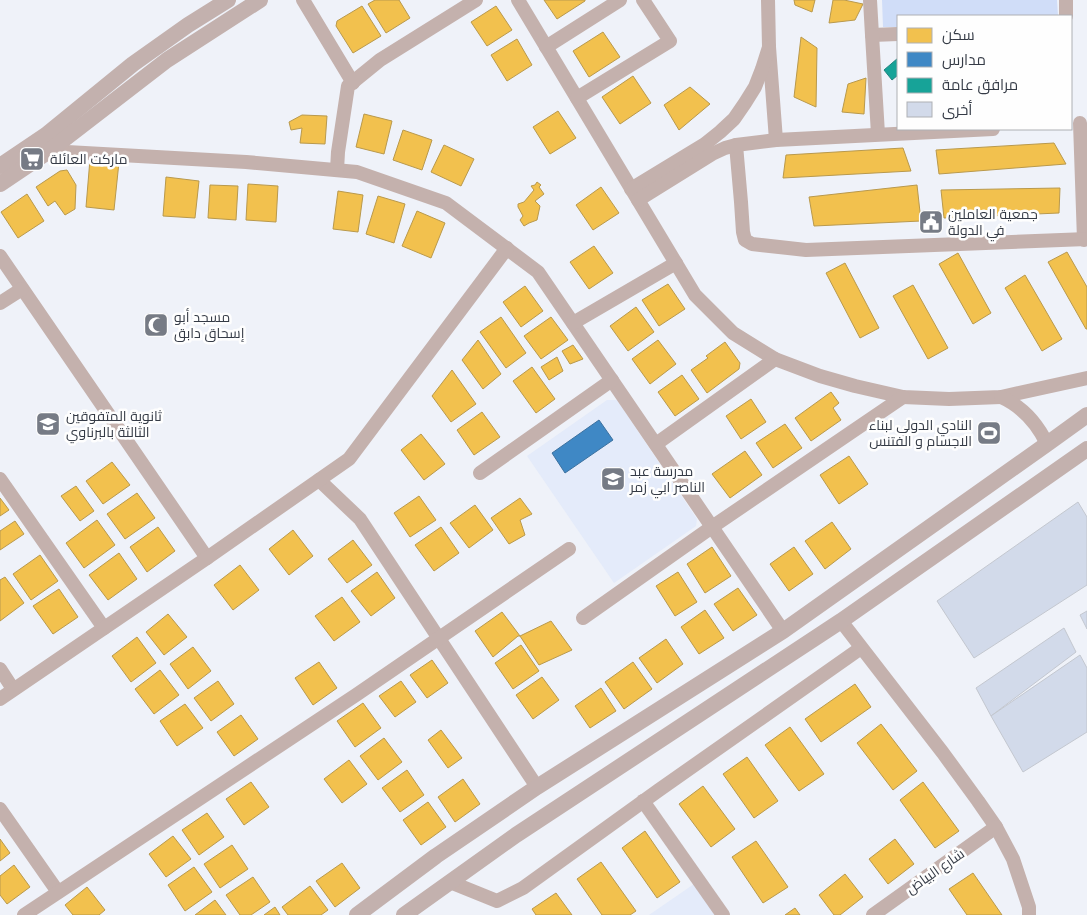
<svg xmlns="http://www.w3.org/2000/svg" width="1087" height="915" viewBox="0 0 1087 915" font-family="'Open Sans',Cairo,sans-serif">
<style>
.built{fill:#e4ebfa}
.green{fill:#d0ddf8}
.homes{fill:#f2c14e;stroke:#b9994c}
.schools{fill:#3f88c5;stroke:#3c719f}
.public{fill:#17a398;stroke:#20847f}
.building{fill:#d2daea;stroke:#c3c7cf}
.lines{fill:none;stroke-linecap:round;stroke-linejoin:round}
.minor{stroke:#c4b1ad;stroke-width:14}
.major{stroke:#c3b1ae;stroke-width:16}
.labels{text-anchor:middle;stroke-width:5;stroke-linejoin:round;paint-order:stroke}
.poi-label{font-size:14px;fill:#353b46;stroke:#fefefe;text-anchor:start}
.street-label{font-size:14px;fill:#353b46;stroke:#fefefe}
</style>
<rect width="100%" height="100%" fill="#eff2f9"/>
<g class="built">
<path d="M607 400H617L697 519 696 526 614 583 527 456Z"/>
<path d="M694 884 715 915H649Z"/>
</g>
<path class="green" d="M882 0H1057L1058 16H898V27H883Z"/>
<g class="homes">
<path d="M375 0H399L410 18 386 33 368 4Z"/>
<path d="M544 0H585V1L557 19Z"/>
<path d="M794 0H815L812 12 795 5Z"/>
<path d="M833 0H844L863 4 855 20 829 23Z"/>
<path d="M362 6 381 36 353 53 336 26 337 21Z"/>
<path d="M496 6 512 30 487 46 471 22Z"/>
<path d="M603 32 620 57 589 77 573 51Z"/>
<path d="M801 37 817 48 816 107 794 97Z"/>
<path d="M517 39 532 65 507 81 491 55Z"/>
<path d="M633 76 651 103 620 124 602 97Z"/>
<path d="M866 78 864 114 842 112 848 84Z"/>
<path d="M690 87 710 104 679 130 664 105Z"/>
<path d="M558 111 576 138 550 154 533 127Z"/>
<path d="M364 114 392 121 384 154 356 147Z"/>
<path d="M302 115 327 116 325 144 300 143 302 128 291 130 289 122Z"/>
<path d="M403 130 432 140 422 170 393 160Z"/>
<path d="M1054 143 1066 164 939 174 936 150Z"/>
<path d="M444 145 474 159 461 186 431 172Z"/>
<path d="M903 148 911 171 783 178 786 155Z"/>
<path d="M90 159 119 162 114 210 86 207Z"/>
<path d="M67 170 76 185 75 209 65 215 55 201 48 206 36 187 60 171Z"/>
<path d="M166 177 199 181 195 218 163 216Z"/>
<path d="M537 182 541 185 539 187 544 194 535 201 540 206 537 220 529 223 524 226 520 220 523 216 518 207V204L524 202 534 190 531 186 535 185Z"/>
<path d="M248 184 278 186 276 222 246 220Z"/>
<path d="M210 185 238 186 236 220 208 218Z"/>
<path d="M917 185 921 221 814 226 809 197Z"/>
<path d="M601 187 619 213 593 230 576 205Z"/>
<path d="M1060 188 1059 213 944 218 941 190Z"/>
<path d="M338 191 363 195 358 232 333 229Z"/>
<path d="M27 194 44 221 18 238 1 212Z"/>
<path d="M378 196 405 204 394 243 366 234Z"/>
<path d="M417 211 445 223 431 258 402 246Z"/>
<path d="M594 246 613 273 589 289 570 262Z"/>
<path d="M1067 252 1087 287V329H1086L1048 262Z"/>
<path d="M958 253 991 313 973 324 939 264Z"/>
<path d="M845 263 879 328 860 338 826 273Z"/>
<path d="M1025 275 1062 339 1042 351 1005 288Z"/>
<path d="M668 284 685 309 659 326 642 300Z"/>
<path d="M913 285 948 348 928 359 893 296Z"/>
<path d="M525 286 543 311 521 327 503 302Z"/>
<path d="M636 307 654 332 628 351 610 326Z"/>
<path d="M501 317 526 353 506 368 480 332Z"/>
<path d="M551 317 568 340 541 359 524 336Z"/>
<path d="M478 340 501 374 483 389 462 360Z"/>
<path d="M658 340 676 364 650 384 632 359Z"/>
<path d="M725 342 740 363 739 369 707 393 691 370 708 358 706 356Z"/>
<path d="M573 345 583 359 570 364 562 351Z"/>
<path d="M557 357 563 371 549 380 541 367Z"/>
<path d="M532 367 555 399 536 413 513 381Z"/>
<path d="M452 370 476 404 451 422 432 396Z"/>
<path d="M682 375 699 399 675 416 658 392Z"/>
<path d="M831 392 839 403 833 408 841 420 811 441 795 418Z"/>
<path d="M751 399 766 422 741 439 726 416Z"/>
<path d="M482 412 500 437 474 455 457 430Z"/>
<path d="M785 424 802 448 773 468 756 443Z"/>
<path d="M421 434 445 464 424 480 401 450Z"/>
<path d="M745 451 762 475 730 498 712 474Z"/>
<path d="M849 456 868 484 839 504 820 475Z"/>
<path d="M112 462 130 485 103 504 86 481Z"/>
<path d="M76 486 94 511 80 521 61 496Z"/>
<path d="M137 493 155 518 125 539 107 514Z"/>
<path d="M419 496 436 520 410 537 394 513Z"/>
<path d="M0 498 9 510 0 516Z"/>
<path d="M520 498 532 514 520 520 525 535 509 544 491 518Z"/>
<path d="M475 505 493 530 469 548 450 523Z"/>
<path d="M97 520 115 545 84 568 66 543Z"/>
<path d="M15 521 24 534 0 550V531Z"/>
<path d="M832 522 851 549 825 569 805 541Z"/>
<path d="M158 527 175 551 147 572 130 547Z"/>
<path d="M441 527 459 553 434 571 415 545Z"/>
<path d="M293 530 313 556 289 575 269 549Z"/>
<path d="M353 540 372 565 347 583 328 559Z"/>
<path d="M712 547 731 576 705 593 687 564Z"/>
<path d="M794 547 813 574 789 591 770 564Z"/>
<path d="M119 553 137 579 108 600 89 575Z"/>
<path d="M40 555 58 581 31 600 13 574Z"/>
<path d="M240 565 259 590 233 610 214 585Z"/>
<path d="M377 572 395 598 371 616 351 591Z"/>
<path d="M678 572 697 602 675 616 656 586Z"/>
<path d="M5 577 24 603 0 621V580Z"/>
<path d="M738 588 757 615 733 631 714 604Z"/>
<path d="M59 589 78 617 53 634 33 606Z"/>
<path d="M342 597 360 622 334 641 315 616Z"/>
<path d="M705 610 724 638 699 654 681 627Z"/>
<path d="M502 612 520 636H518L493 657 475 631Z"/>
<path d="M168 614 187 637 164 655 146 632Z"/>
<path d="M551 621 572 650 539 665 520 636Z"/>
<path d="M137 637 156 663 131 682 112 656Z"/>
<path d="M666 639 683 664 657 683 639 658Z"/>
<path d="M521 645 539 671 513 689 495 663Z"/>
<path d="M193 647 211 671 188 689 170 664Z"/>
<path d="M432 660 448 683 427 698 410 675Z"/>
<path d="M319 662 337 688 313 705 295 678Z"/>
<path d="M633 662 652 689 624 709 605 682Z"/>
<path d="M160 670 179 695 154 714 135 689Z"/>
<path d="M542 677 559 700 533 719 516 695Z"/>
<path d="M218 681 234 704 211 721 194 698Z"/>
<path d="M401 681 416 702 395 717 379 696Z"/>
<path d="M855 684 871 707 821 742 805 719Z"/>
<path d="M601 688 616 711 590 728 575 706Z"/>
<path d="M363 703 381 728 355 747 337 721Z"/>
<path d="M185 704 203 728 177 746 160 721Z"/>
<path d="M241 715 258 739 234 756 217 732Z"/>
<path d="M881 724 917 771 893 790 857 743Z"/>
<path d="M790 727 824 774 799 791 765 745Z"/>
<path d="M441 730 462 758 448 768 428 740Z"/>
<path d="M384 738 402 762 378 780 360 756Z"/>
<path d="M747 757 778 801 754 818 723 774Z"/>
<path d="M349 760 367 784 342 803 324 779Z"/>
<path d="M407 770 424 795 400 812 382 788Z"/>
<path d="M463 779 480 804 455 822 438 797Z"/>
<path d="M251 782 269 807 244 825 226 799Z"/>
<path d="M923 782 959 831 935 848 900 800Z"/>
<path d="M703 786 735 829 711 847 679 804Z"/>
<path d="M428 802 446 827 421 845 403 820Z"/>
<path d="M207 813 224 837 199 855 182 830Z"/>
<path d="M645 831 680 882 657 898 622 848Z"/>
<path d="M173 836 191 859 166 877 149 854Z"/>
<path d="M0 839 10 853 0 861Z"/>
<path d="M895 839 914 864 888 884 869 859Z"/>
<path d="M756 841 788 887 763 903 732 857Z"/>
<path d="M232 845 248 869 220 888 204 864Z"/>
<path d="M601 862 636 911 630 915H602L577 879Z"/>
<path d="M342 863 360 888 335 907 316 881Z"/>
<path d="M14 865 30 887 7 904 0 895V876Z"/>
<path d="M194 867 212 892 185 911 168 885Z"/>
<path d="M973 873 1002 915H967L949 889Z"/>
<path d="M845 874 863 897 840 915H834L819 895Z"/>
<path d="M253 877 270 902 251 915H240L226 895Z"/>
<path d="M310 886 328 910 321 915H288L282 907Z"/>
<path d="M87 887 105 910 99 915H73L65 905Z"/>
<path d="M556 893 572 915H536L532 909Z"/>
<path d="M215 900 226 915H195Z"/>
<path d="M275 907 280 915H264Z"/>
<path d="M795 908 800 915H785Z"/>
</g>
<path class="schools" d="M599 420 613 440 565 473 552 453Z"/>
<path class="public" d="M898 58V75L892 80 884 70Z"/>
<g class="building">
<path d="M1078 502 1087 517V585L974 658 937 601Z"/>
<path d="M1087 611V629L1080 615Z"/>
<path d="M1064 628 1076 652 991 716 976 688Z"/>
<path d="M1080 655 1087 668V732L1023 772 991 716Z"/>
</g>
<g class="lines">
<g class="minor">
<path d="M303 0 353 83"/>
<path d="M518 0 695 295 733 333 775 359 820 376 855 386 903 397 949 399 1001 397 1087 378"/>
<path d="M768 0 769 47 776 140"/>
<path d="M870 0 872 35 898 34"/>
<path d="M1066 0V16"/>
<path d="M872 35 878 134"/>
<path d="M546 47 620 0"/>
<path d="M577 98 670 41 643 0"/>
<path d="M1080 123 1084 240"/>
<path d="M736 145 741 202 743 232 745 240 752 244 806 250 1087 239"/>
<path d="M49 151 246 162 357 172 446 203 538 272 783 631"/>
<path d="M337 170 338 152 348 86 380 60 476 0"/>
<path d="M631 189 705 144 720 132 734 119 745 103 755 87 762 69 769 47"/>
<path d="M638 200 712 154 725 148 736 145 776 140 993 129"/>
<path d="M0 256 207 558"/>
<path d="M0 303 22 289"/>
<path d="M573 323 676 263"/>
<path d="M1001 397C1023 407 1037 423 1047 444"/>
<path d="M656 444 775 359"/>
<path d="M480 473 612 380"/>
<path d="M0 479 104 628"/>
<path d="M319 480 360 519 537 787"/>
<path d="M583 618 712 527 903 397"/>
<path d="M841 621 943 753 978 801 996 827 1013 859 1029 907V915"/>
<path d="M0 669 13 689"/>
<path d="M0 699 207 558 349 459 507 248"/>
<path d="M643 801 723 915"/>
<path d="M0 809 58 892"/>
<path d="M450 882 497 901 523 888 659 790 861 648"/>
<path d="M24 915 356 695 569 549"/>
<path d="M873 915 996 827"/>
</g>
<g class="major">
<path d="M0 166 46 135 133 64 188 25 228 0"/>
<path d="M0 184 49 151 167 60 260 0"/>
<path d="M357 915 436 856 537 787 783 631 1047 444 1087 415"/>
<path d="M404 915 516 835 841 621 1087 449"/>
</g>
</g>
<defs>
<symbol id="supermarket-square" viewBox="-11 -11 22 22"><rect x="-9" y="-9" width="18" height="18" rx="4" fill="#767b85" stroke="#fefefe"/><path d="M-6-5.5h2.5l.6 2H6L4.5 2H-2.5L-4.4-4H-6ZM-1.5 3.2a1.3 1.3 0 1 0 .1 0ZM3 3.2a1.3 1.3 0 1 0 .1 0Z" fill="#fff"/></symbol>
<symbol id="civic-square" viewBox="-11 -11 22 22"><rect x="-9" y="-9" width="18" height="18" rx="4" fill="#767b85" stroke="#fefefe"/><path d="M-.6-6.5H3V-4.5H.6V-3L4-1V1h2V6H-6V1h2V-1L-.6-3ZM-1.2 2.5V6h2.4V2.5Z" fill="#fff"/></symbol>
<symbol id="mosque-square" viewBox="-11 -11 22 22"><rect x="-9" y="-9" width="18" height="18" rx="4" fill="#767b85" stroke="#fefefe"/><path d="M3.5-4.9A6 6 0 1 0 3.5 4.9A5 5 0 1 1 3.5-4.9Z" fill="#fff"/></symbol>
<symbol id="school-square" viewBox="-11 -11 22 22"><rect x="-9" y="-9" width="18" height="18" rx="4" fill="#767b85" stroke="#fefefe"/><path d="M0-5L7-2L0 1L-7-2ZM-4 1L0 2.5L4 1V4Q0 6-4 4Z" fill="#fff"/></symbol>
<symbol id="stadium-square" viewBox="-11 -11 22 22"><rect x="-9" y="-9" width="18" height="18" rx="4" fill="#767b85" stroke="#fefefe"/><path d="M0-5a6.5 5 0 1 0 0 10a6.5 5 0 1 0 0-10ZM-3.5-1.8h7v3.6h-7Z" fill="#fff"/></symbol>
</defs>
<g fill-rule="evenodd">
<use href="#supermarket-square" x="18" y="145" width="28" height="28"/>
<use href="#civic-square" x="917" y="208" width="28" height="28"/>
<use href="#mosque-square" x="142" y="311" width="28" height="28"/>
<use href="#school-square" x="34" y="410" width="28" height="28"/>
<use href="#stadium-square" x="975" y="419" width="28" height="28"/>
<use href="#school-square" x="599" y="465" width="28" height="28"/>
</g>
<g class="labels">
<g class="poi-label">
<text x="50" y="164">ماركت العائلة</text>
<text x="948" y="219">جمعية العاملين<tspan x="948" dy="16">في الدولة</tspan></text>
<text x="174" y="322">مسجد أبو<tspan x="174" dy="16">إسحاق دابق</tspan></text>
<text x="66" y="421">ثانوية المتفوقين<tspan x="66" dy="16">الثالثة بالبرناوي</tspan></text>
<text x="972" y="430" text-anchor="end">النادي الدولي لبناء<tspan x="972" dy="16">الاجسام و الفتنس</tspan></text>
<text x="630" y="476">مدرسة عبد<tspan x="630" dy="16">الناصر ابي زمر</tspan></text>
</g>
<g class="street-label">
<text transform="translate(935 871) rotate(-35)" y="5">شارع البياض</text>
</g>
</g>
<rect x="897" y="15" width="175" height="115" fill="#fefefe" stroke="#aeb0b4"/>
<rect x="907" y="28" width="25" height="15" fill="#f2c14e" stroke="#aeb0b4"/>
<text x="942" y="40" font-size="15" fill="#353b46">سكن</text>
<rect x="907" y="52" width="25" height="15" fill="#3f88c5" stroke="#aeb0b4"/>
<text x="942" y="65" font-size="15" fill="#353b46">مدارس</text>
<rect x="907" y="78" width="25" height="15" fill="#17a398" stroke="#aeb0b4"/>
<text x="942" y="90" font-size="15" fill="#353b46">مرافق عامة</text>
<rect x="907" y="102" width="25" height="15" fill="#d2daea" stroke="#aeb0b4"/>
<text x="942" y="115" font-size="15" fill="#353b46">أخرى</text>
</svg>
